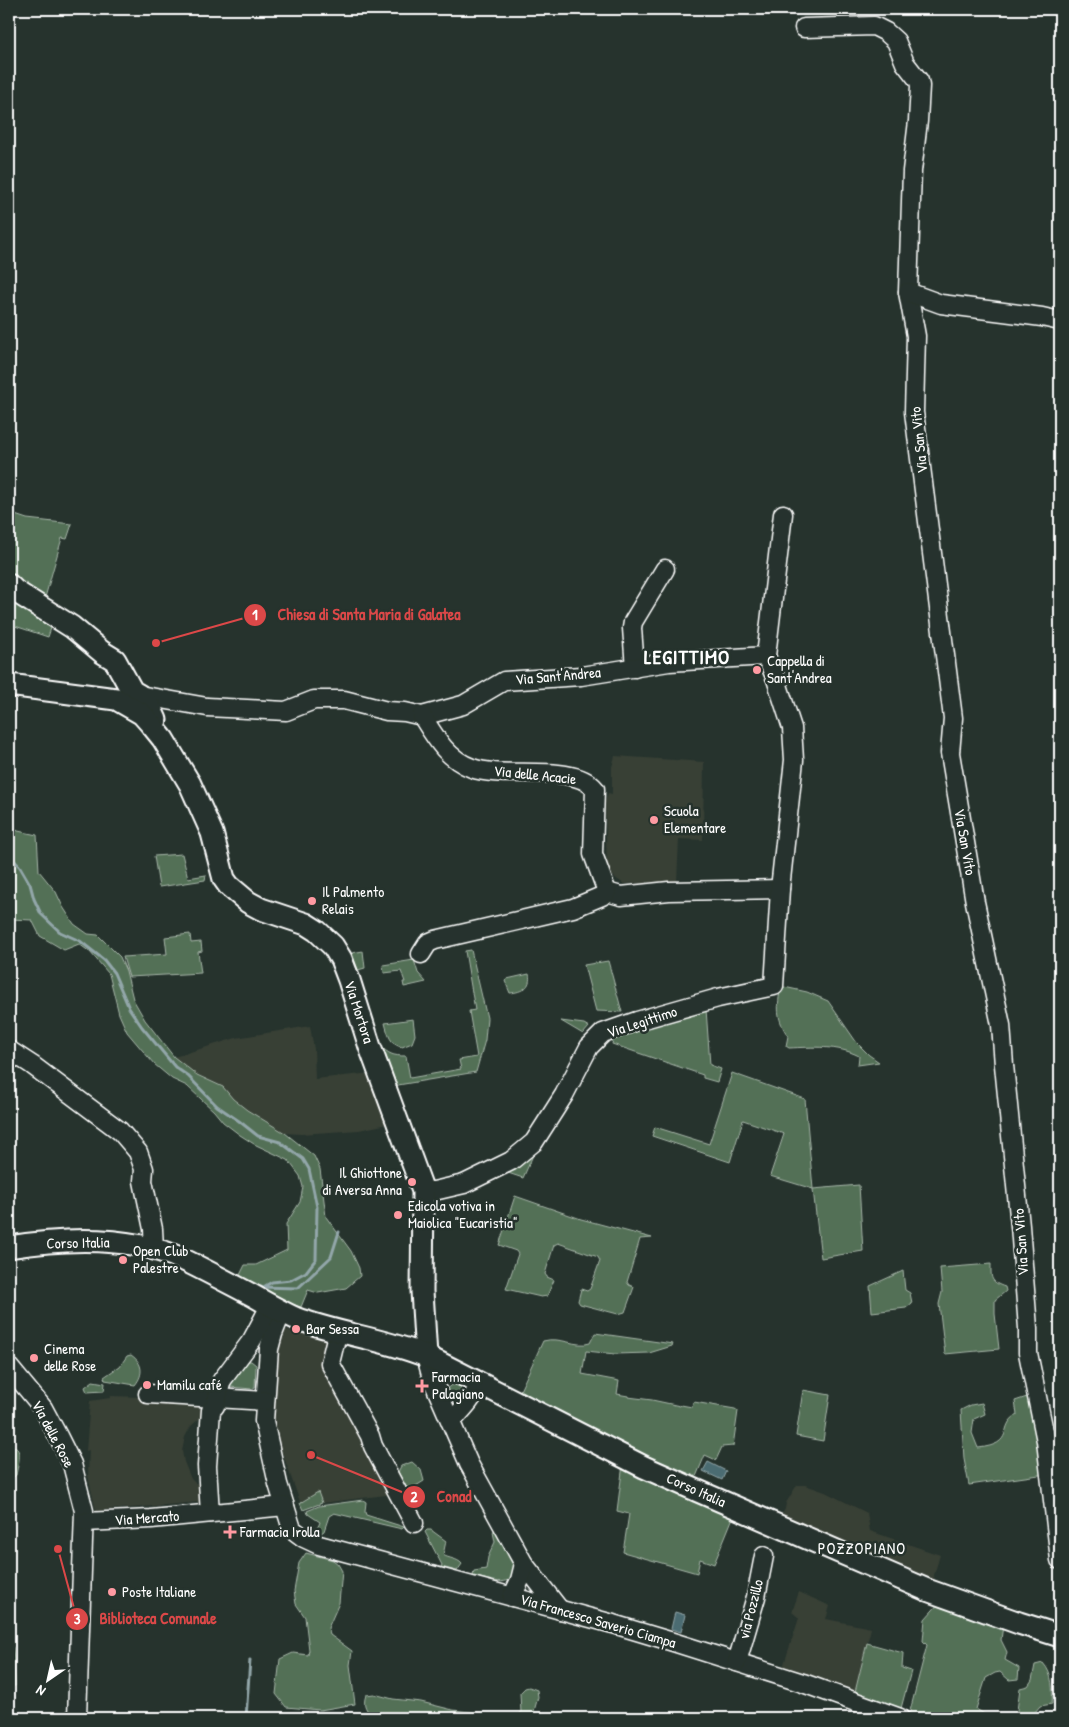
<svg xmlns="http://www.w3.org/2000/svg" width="1069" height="1727" viewBox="0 0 1069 1727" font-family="'Patrick Hand',sans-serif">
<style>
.built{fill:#384036}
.green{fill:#526f56;stroke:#a8b7aa}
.water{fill:#4b6c72;stroke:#93a7aa}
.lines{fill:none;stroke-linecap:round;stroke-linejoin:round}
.stream{stroke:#93a7aa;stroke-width:3}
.minor-casing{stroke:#fff;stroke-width:21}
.major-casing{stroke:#fff;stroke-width:25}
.minor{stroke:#26332d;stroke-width:18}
.major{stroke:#26332d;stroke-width:21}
.poi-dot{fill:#ff9aa2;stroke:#26332d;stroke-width:2}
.labels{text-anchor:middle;stroke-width:5;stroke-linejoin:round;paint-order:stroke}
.street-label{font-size:15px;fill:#fff;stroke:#26332d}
.poi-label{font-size:15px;fill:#fff;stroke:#26332d;text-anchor:start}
.neighbourhood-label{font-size:16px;letter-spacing:1px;fill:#fff;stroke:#26332d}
.district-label{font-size:20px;font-weight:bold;letter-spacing:1px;fill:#fff;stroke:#26332d}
.leader{fill:none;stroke:#dc4848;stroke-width:2}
.callout-dot{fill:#dc4848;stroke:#26332d;stroke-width:2}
.mark-label{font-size:15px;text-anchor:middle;font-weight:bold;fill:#fff}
.callout-label{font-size:16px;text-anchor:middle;font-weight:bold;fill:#dc4848;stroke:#26332d;stroke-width:5;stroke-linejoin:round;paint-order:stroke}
</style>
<rect width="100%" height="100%" fill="#26332d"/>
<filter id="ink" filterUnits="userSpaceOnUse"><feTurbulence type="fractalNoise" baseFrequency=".02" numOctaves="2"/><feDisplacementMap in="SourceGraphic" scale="10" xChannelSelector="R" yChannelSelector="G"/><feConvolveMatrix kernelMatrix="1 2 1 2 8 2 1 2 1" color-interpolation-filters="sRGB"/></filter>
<g filter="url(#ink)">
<g class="built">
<path d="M615 756 704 762 703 840 679 839 677 881 624 884 611 875 607 867 605 802 608 793 612 794V767Z"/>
<path d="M310 1026 314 1049 315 1079 372 1073 388 1124 359 1130 301 1134 285 1133 247 1110 233 1099 223 1087 197 1075 174 1057 236 1038Z"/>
<path d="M294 1324 334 1335 327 1364 394 1494 322 1503 303 1510 279 1444 274 1415 277 1371 273 1370 283 1329 292 1331Z"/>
<path d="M111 1396 142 1397 207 1404 206 1419H199L191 1426 185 1437 182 1451 184 1462 191 1479 195 1483 202 1484 201 1502 96 1511 88 1476 89 1450 86 1451 90 1401 110 1398Z"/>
<path d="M797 1485H805L825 1492 867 1513 870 1531 940 1555 934 1575 935 1585 779 1520 785 1509 786 1503Z"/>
<path d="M799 1592 830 1606 826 1619 871 1628 854 1696 782 1670 799 1618 792 1612Z"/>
</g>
<g class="green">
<path d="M9 513 27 519 72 524 67 539 62 538 44 601 12 578 9 572Z"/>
<path d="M15 602 52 625 48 637 9 624V608Z"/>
<path d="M9 825 18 831 37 835 39 871 56 892 63 907 74 924 88 934 98 935 120 957 126 971 133 999 145 1020 174 1057 197 1075 223 1087 233 1099 247 1110 285 1133 314 1156 320 1169 326 1217 351 1251 359 1268 360 1276 346 1288 318 1293 308 1290 301 1307 286 1302 239 1277 245 1265H256L287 1250 286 1224 300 1202 303 1187 300 1176 288 1160 254 1144 240 1135 223 1122 214 1111 187 1086 172 1079 154 1064 127 1032 119 1014 109 974 90 952 79 944 64 950 40 936 32 920 9 919Z"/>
<path d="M182 854 188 878 206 875 205 880 159 887 154 856Z"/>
<path d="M190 934 191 943 201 942 202 951 198 952 201 973 129 977 123 957 167 954 165 937Z"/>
<path d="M471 950 487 1018 485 1040 476 1072 392 1086 379 1045C389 1054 392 1056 406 1056L410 1078 461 1069 459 1060 477 1057 469 1011 475 1010 465 951Z"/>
<path d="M363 951 365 968 358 970 352 953Z"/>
<path d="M414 960 418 973 426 982 404 987 403 982H405L401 971 384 973 383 965Z"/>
<path d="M608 961 610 968 622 1012 596 1011 584 965Z"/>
<path d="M529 974C532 987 522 992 510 993L505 981 507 979Z"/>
<path d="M784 987 807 992 828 1001 857 1043 869 1055 879 1062 858 1065 859 1056C838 1045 812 1047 789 1048L786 1046 788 1036C777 1019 777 1010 780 991Z"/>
<path d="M706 1009 710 1065 721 1069 717 1082 703 1078V1075L612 1044 614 1037Z"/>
<path d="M413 1019 415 1035 412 1043 402 1047C390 1045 388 1034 385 1023Z"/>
<path d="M561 1021 584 1024 589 1027 583 1034Z"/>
<path d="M732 1073 805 1099 813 1189 859 1185 863 1251 821 1258 813 1189 770 1176 784 1134 743 1120 730 1162 652 1136 655 1127 709 1144Z"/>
<path d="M534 1153 523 1178 505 1172Z"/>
<path d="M515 1196 581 1219 652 1238 640 1239 627 1282 629 1285 634 1287 625 1312 618 1314 580 1304 578 1301 581 1289 587 1291 590 1289 600 1261 598 1257 558 1243 554 1245 545 1274 547 1277 554 1280 547 1296 541 1297 506 1289 518 1254 516 1251 499 1245Z"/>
<path d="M991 1264C991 1278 990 1282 1005 1287L1006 1291 995 1300V1314L999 1349 945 1354 939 1304 942 1292 940 1268Z"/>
<path d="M903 1271 905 1290 910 1293 912 1303 906 1308 872 1312 870 1286Z"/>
<path d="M595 1333 673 1344 672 1346 649 1353 615 1354 586 1351 582 1374 619 1381 617 1394 628 1396V1397L652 1400 680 1406 681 1405 692 1407 694 1402 735 1409 738 1411 733 1446 722 1447 716 1460 705 1455 695 1479 518 1395 543 1341C561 1336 576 1348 590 1343Z"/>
<path d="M131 1355C143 1363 144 1374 135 1385L105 1380 104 1377 120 1366 127 1356Z"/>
<path d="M247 1361H251L256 1365 255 1387 252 1389 230 1387 229 1383Z"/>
<path d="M93 1381 105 1383 104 1391 87 1392 85 1387Z"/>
<circle cx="454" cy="1393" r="8"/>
<path d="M803 1390 830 1395 823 1441 796 1436Z"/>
<path d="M1033 1395 1046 1474 969 1485 964 1459 961 1410 971 1405 982 1403 985 1414 974 1419 972 1433 978 1448C1017 1444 997 1426 1017 1415L1015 1401Z"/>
<path d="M9 1446C25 1446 18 1464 16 1475L9 1481Z"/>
<path d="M412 1462 421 1470 424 1481 411 1489 406 1487 398 1472 401 1466Z"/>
<path d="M623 1464 734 1515 714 1564 700 1559 697 1573 623 1552 629 1514 617 1511Z"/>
<path d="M318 1492 322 1503 303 1510 300 1503Z"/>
<path d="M363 1500 366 1502 365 1512 366 1515 404 1527 402 1529 334 1513 329 1516 324 1531 321 1533 313 1528 318 1527 320 1522 308 1514 307 1511 319 1506Z"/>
<path d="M495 1529 513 1561C519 1592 490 1580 473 1576L474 1571 486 1569 488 1557 495 1542 493 1532Z"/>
<path d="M427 1530H431L446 1541 443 1555C449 1559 457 1558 462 1564L457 1571 441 1567 442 1565 425 1532Z"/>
<path d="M306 1553 333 1560 338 1564 342 1571 339 1603 328 1628 330 1635 352 1651 350 1665 355 1704 320 1710 286 1707 276 1694 280 1659 293 1653 308 1655 309 1650 305 1617 296 1604 294 1591 299 1563Z"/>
<path d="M940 1602 1003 1625 1001 1640 1007 1652 1005 1660 1019 1668 1018 1679 1009 1680 1000 1672 995 1673 986 1678 976 1709 991 1718H923L909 1715 927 1645 923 1641 925 1619Z"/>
<path d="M9 1614 14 1660 15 1686H9Z"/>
<path d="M867 1643 903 1653 902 1668 911 1671 900 1712 854 1696Z"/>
<path d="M1043 1663C1053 1674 1053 1690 1052 1704L1040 1706 1035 1712 1036 1718H1016L1020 1688 1028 1686 1032 1680 1035 1665Z"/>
<path d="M529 1687 537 1690 538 1697 532 1718H515L521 1713 520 1693 525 1688Z"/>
<path d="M374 1694 393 1699 421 1702 453 1710 485 1714 489 1718H373C367 1710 362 1706 366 1695Z"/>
</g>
<g class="water">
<path d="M708 1462 726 1471 722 1480 703 1471Z"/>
<path d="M675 1612 685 1615 681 1632 671 1629Z"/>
</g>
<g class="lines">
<g class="stream">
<path d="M9 849 13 859 20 867 30 884 34 899 41 914 60 932 80 941 104 960 114 973 129 1008 142 1027 175 1067 188 1076 217 1106 239 1121 258 1136 280 1142 303 1159 309 1169 317 1207 316 1259 306 1272 291 1280 272 1282 265 1286"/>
<path d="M259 1287 298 1288 331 1257 339 1232"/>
<path d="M246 1718 250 1660"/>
</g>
<defs>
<g id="minor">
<path d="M804 28 874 26 886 32 896 41 905 63 919 81 920 86 918 121 912 171 908 292 916 336 914 412 953 718 950 753 975 902 1001 1025 1004 1065 1020 1226 1028 1328V1353L1046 1441 1060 1560"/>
<path d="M908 292 941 304 1042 317 1060 321"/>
<path d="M635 668 632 628 633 622 665 569"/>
<path d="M139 695 207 707 286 711 314 700H344L387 711 405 712 422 716 463 705 504 681 581 676 669 662 766 656"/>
<path d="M422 716C435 737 447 759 472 768 504 780 574 762 595 789L593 854 607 892 621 896 669 891 780 889"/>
<path d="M421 954 428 943 435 940 573 908 602 896 607 892"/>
<path d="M9 1050 32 1065 120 1131 138 1152 144 1169 143 1181 153 1229 154 1248"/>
<path d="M423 1191H434L464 1184 511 1161 534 1142 564 1095 589 1047 603 1033 637 1021 718 998 774 986 780 889 794 760 792 728 776 679 766 656 783 514"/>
<path d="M282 1311 273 1334 269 1349 264 1421 278 1484 292 1529 304 1538 319 1545 613 1624 673 1642 803 1683 900 1718"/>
<path d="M338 1330 330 1363 370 1436 373 1446 414 1523"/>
<path d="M426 1356 432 1379 469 1464 524 1564 560 1610"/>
<path d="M9 1367 43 1408 58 1436 72 1464 84 1511 77 1718"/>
<path d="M148 1394 265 1401"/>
<path d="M451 1422C462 1410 473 1399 480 1384"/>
<path d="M210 1513 207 1466 211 1410 215 1406 222 1380 252 1340 270 1306"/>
<path d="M84 1522 151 1519 285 1506"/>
<path d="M512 1597 520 1580 524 1564"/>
<path d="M737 1662 756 1597 764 1556"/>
</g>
<g id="major">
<path d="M9 585 15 591 72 627 102 652 115 660 132 691 139 695 150 707 156 720"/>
<path d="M9 685 116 699 142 714 150 723 163 739 190 784 212 833 224 879 229 886 248 902 261 909 306 924 317 931 333 946 341 959 349 980 370 1047 423 1191 422 1291 426 1356"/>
<path d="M9 1247C65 1238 132 1235 184 1260 207 1271 229 1283 252 1295 266 1303 280 1311 295 1318 338 1334 384 1339 426 1356L644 1467 698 1491 927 1590 1019 1623 1060 1636"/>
</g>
</defs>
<use href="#minor" class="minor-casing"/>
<use href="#major" class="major-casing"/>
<use href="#minor" class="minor"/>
<use href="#major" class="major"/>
</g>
</g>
<g class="poi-dot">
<circle cx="757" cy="670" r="5"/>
<circle cx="654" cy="820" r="5"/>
<circle cx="312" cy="901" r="5"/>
<circle cx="412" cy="1182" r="5"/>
<circle cx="398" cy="1215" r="5"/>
<circle cx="123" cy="1260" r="5"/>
<circle cx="296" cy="1329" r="5"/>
<circle cx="34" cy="1358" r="5"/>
<circle cx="147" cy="1385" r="5"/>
<path d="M419.5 1378.5h5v5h5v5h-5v5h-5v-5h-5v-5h5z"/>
<path d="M227.5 1524.5h5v5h5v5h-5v5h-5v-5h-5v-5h5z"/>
<circle cx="112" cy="1592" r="5"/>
</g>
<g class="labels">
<g class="street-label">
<text transform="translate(919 440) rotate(-96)" y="5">Via San Vito</text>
<text transform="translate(558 676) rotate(-5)" y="5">Via Sant'Andrea</text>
<text transform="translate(535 775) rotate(6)" y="5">Via delle Acacie</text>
<text transform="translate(965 842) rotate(80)" y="5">Via San Vito</text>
<text transform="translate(359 1012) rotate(72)" y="5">Via Mortora</text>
<text transform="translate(642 1022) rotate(-18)" y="5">Via Legittimo</text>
<text transform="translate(1021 1242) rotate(-94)" y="5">Via San Vito</text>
<text transform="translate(78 1243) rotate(-1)" y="5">Corso Italia</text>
<text transform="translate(53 1434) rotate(62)" y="5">Via delle Rose</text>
<text transform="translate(696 1490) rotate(24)" y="5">Corso Italia</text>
<text transform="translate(147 1518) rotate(-4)" y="5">Via Mercato</text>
<text transform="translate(751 1609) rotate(-76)" y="5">via Pozzillo</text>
<text transform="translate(598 1621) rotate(16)" y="5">Via Francesco Saverio Ciampa</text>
</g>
<g class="poi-label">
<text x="767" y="666">Cappella di<tspan x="767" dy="17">Sant'Andrea</tspan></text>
<text x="664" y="816">Scuola<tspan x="664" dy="17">Elementare</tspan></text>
<text x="322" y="897">Il Palmento<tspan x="322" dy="17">Relais</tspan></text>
<text x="402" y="1178" text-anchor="end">Il Ghiottone<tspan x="402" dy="17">di Aversa Anna</tspan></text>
<text x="408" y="1211">Edicola votiva in<tspan x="408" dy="17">Maiolica "Eucaristia"</tspan></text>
<text x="133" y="1256">Open Club<tspan x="133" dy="17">Palestre</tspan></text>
<text x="306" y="1334">Bar Sessa</text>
<text x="44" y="1354">Cinema<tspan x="44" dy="17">delle Rose</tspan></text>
<text x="432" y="1382">Farmacia<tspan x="432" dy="17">Palagiano</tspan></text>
<text x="157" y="1390">Mamilu café</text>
<text x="240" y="1537">Farmacia Irolla</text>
<text x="122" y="1597">Poste Italiane</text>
</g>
<g class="neighbourhood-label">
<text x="862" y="1554">POZZOPIANO</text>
</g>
<g class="district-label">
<text x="687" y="664">LEGITTIMO</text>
</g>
</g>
<path class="leader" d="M156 643L255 615M311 1455L414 1497M58 1549L77 1619"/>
<g class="callout-dot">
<circle cx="156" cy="643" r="5"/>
<circle cx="311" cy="1455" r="5"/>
<circle cx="58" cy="1549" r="5"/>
<circle cx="255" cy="615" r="12"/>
<circle cx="414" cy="1497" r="12"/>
<circle cx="77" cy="1619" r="12"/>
</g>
<g class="mark-label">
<text x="255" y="620">1</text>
<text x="414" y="1502">2</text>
<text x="77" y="1624">3</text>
</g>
<g class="callout-label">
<text x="369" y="620">Chiesa di Santa Maria di Galatea</text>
<text x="454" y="1502">Conad</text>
<text x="158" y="1624">Biblioteca Comunale</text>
</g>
<rect width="1069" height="1727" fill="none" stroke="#26332d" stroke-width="30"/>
<rect x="15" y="15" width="1039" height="1697" fill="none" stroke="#fff" stroke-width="2" filter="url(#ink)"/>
<g transform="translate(48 1680) rotate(214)" stroke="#26332d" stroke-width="4" paint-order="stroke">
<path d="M0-4L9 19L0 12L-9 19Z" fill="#ffffff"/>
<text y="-8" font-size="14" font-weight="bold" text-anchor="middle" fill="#ffffff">N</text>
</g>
</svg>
